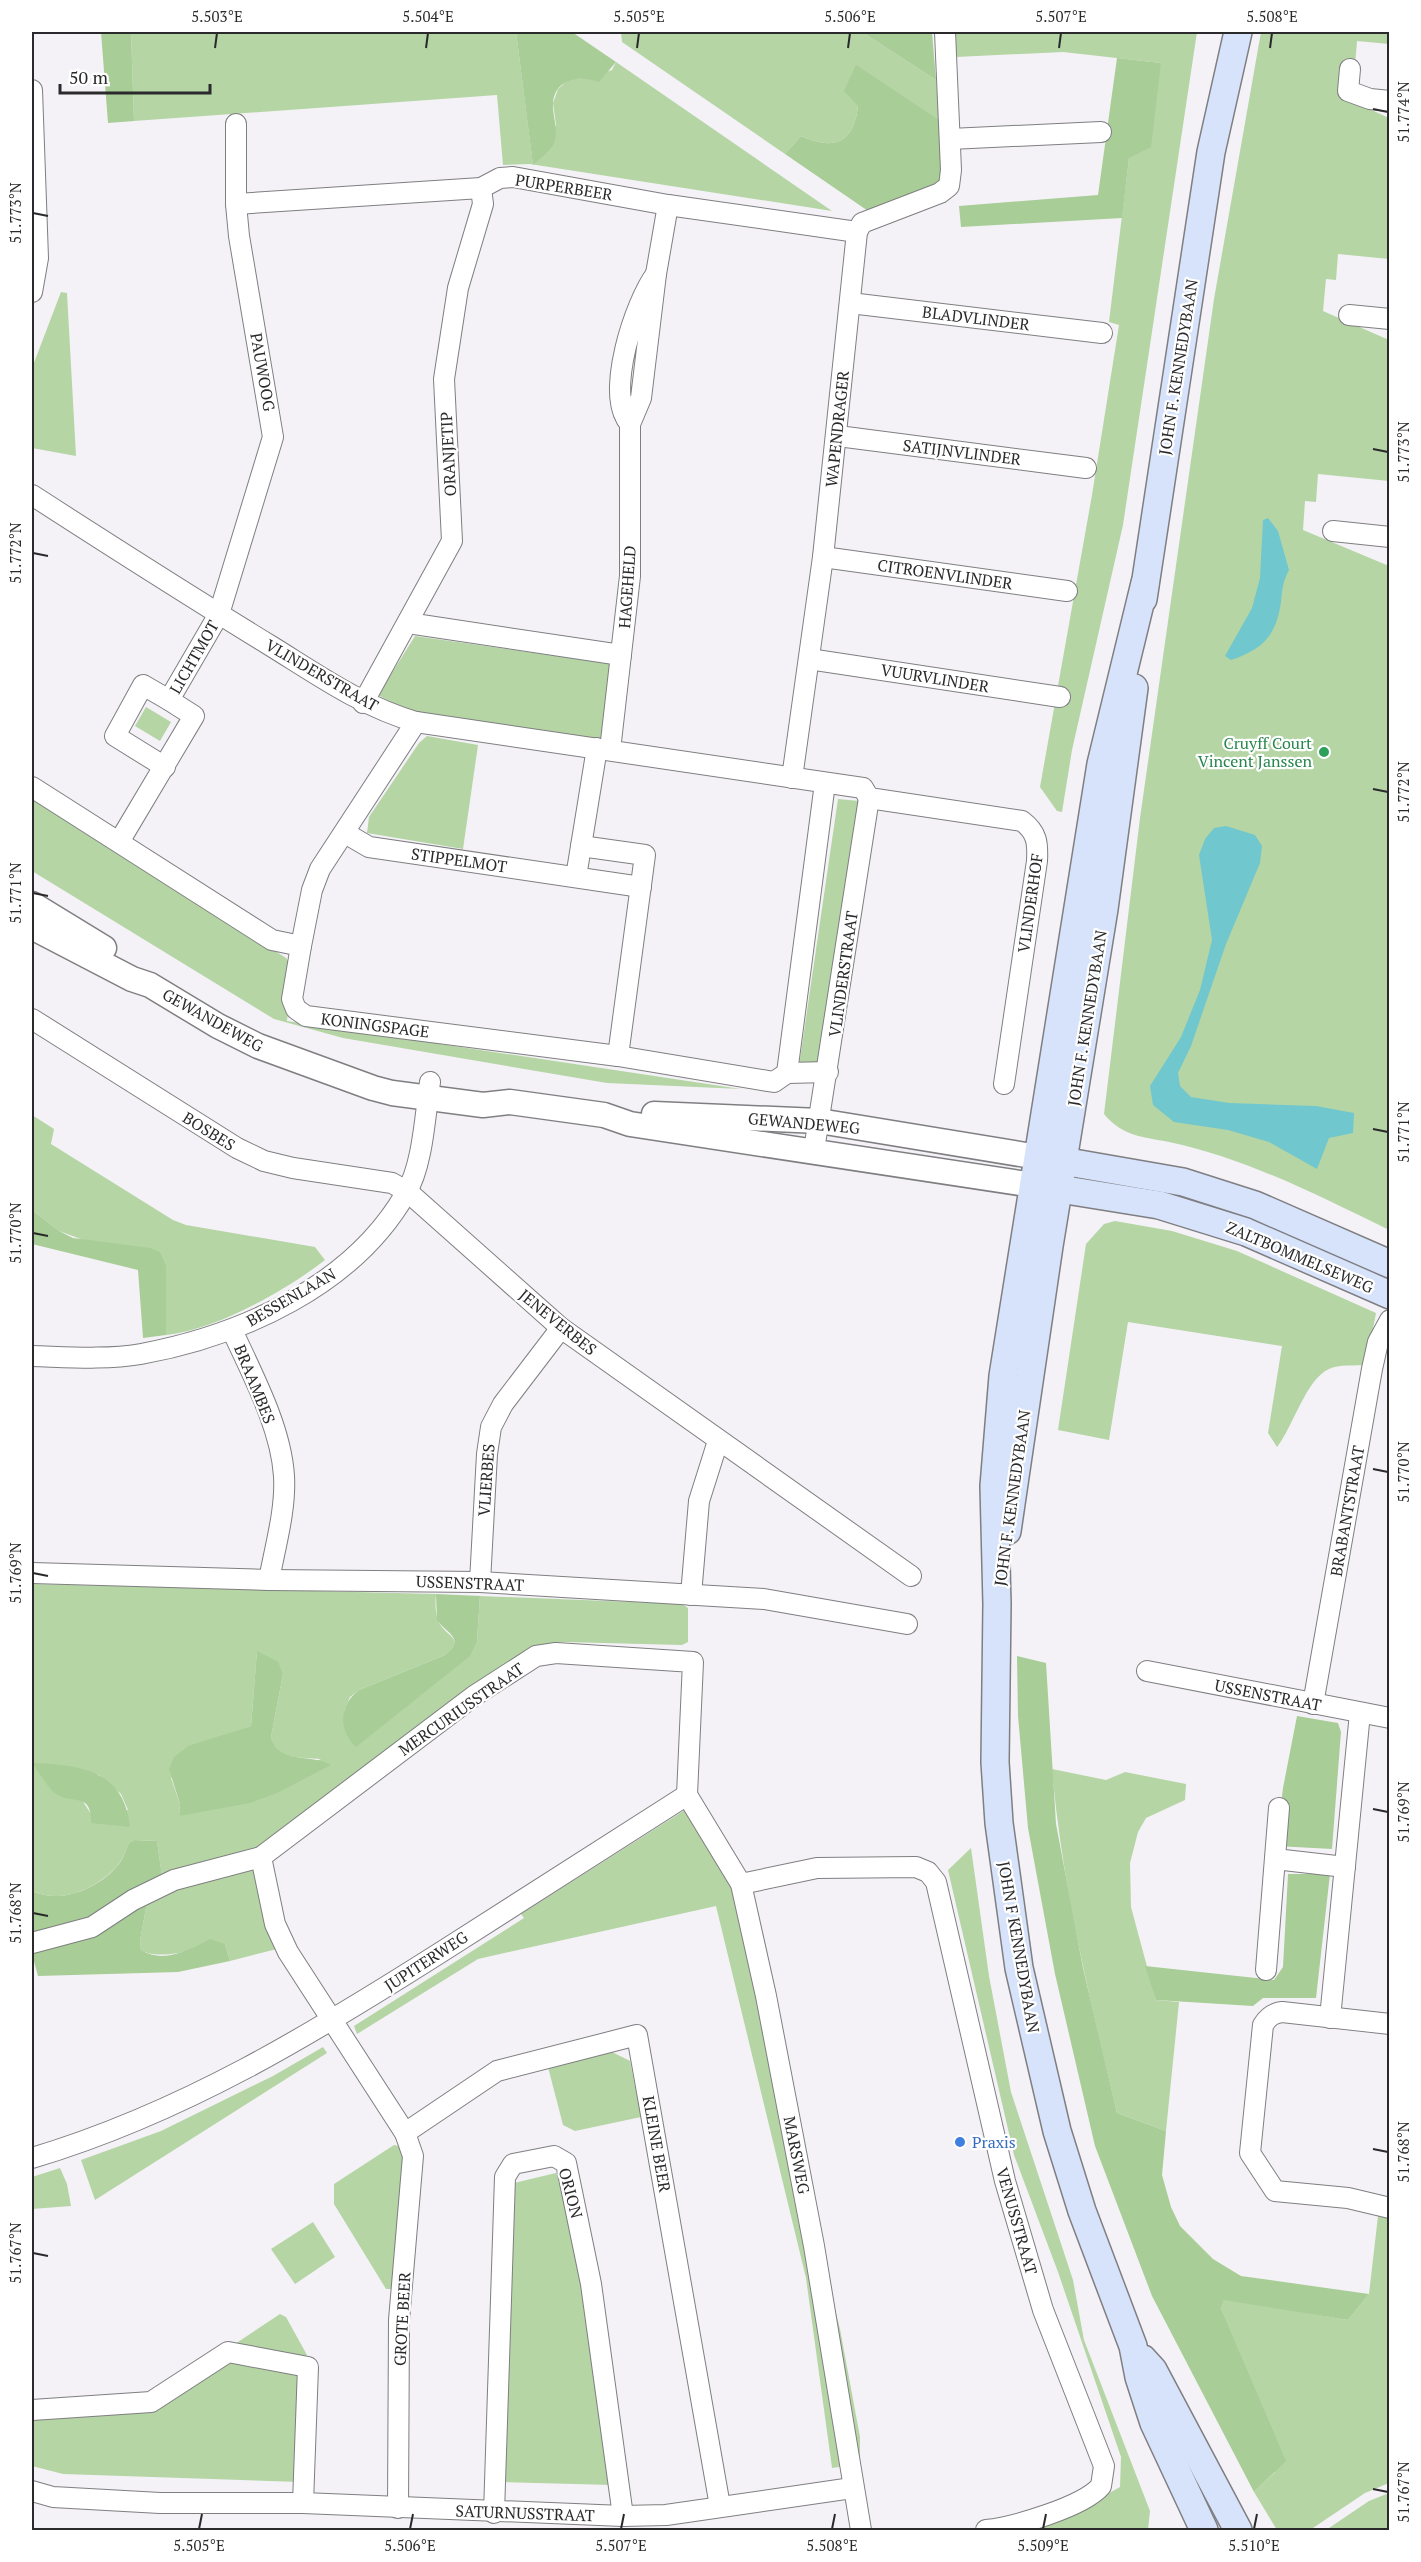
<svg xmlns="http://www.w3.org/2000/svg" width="1421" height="2562" viewBox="0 0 1421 2562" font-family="'PT Serif',serif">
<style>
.green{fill:#b5d5a5;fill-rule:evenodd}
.forest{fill:#a8cd96}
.water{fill:#70c7cd}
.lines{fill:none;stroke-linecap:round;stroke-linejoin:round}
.minor-casing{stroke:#7f7e81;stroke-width:22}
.tertiary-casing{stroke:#7f7e81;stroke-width:27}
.secondary-casing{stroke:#7f7e81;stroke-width:30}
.minor{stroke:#fff;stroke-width:20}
.tertiary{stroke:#fff;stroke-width:24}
.secondary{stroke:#d6e3fb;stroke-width:27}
.ticks{fill:none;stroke:#2a2a2c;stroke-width:2}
.leisure-dot{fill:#2e9e5b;stroke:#fff;stroke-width:2}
.shop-dot{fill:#3f7fe0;stroke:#fff;stroke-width:2}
.labels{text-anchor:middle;stroke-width:4.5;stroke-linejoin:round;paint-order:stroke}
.street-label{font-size:16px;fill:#2a2a2c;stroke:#fff}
.leisure-label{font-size:16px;fill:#27864d;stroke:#fff;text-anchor:end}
.shop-label{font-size:16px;fill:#366cbe;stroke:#fff;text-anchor:start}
.neatline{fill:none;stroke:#2a2a2c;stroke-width:2}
.ticks-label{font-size:15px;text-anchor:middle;fill:#2a2a2c}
</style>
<rect width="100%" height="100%" fill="#f4f2f7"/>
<g class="green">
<path d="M131 32H516L533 164 556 125 553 103 558 89 569 79 588 78 612 70 616 62 832 211 530 164 503 165 497 95 134 121Z"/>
<path d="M621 32H862L936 80 940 121 858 106C854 143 834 151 801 136L785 154 622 42Z"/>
<path d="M955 32H1197L1123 525 1072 750 1062 812 1057 811 1040 787 1092 495 1119 325 1109 322 1129 158 1161 63 1063 52 956 57Z"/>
<path d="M1261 32H1389V44L1357 41 1355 65 1343 97 1389 118V259L1338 254 1336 280 1326 279 1323 311 1389 340V481L1318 474 1316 502 1305 501 1303 530 1389 566V1230C1317 1195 1248 1159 1169 1142 1143 1137 1122 1136 1104 1114L1140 818 1214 299Z"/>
<path d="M61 292 67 293 76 456 32 448V368Z"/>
<path d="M415 636 612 664 606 742 433 718 396 705 378 695Z"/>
<path d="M146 707 171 722 160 741 135 726Z"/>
<path d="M427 736 478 745 463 849 367 833 369 817 419 743Z"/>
<path d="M32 794 286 958 293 968 287 1021 741 1089 607 1083 343 1038 274 1019 32 871Z"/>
<path d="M838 799 859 801 824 1061 799 1066Z"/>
<path d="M32 1115 54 1129 51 1144 173 1220 186 1225 315 1247 325 1260C285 1291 216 1330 166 1335L165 1296 159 1280 89 1242 59 1231 32 1210V1213Z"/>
<path d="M1115 1221 1172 1231 1237 1251 1376 1313 1366 1365C1356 1366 1338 1364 1329 1369 1306 1379 1293 1427 1277 1447L1268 1433 1282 1346 1128 1322 1109 1440 1058 1430 1086 1244 1104 1224Z"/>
<path d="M32 1584 436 1594C435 1604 435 1619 442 1627 451 1638 464 1641 445 1655L359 1690 350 1697 344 1711 477 1641 480 1596 682 1604 688 1608V1642L682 1645 564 1642 534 1646 277 1835 250 1851 199 1863 162 1876 157 1841 134 1840 129 1843C126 1850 123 1859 118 1865 98 1888 62 1905 32 1891ZM257 1652 283 1674 271 1737C277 1761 300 1757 321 1759L179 1816 180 1804 171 1778 224 1735 251 1726ZM33 1764 99 1775 121 1794 128 1810 91 1814 82 1800 57 1794Z"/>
<path d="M1052 1769 1106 1780 1125 1772 1186 1784 1185 1800 1146 1818 1138 1832 1130 1863 1131 1907 1156 2000 1179 2002 1166 2131 1117 2113C1090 2000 1062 1886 1052 1769Z"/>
<path d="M688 1808 726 1865 741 1909 751 1974 840 2329 860 2437V2464L832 2468 806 2278 716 1906 478 1959 357 2034 354 2026 524 1918 521 1914Z"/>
<path d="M971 1848 989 1976 1011 2092 1073 2280 1084 2340 1150 2511 1148 2530H1020L1090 2504 1120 2487 1121 2457 1058 2272 1014 2155 948 1870Z"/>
<path d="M252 1865 259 1869 277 1949 230 1961 225 1944C202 1947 159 1962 141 1950L140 1941 147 1902 166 1890Z"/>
<path d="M323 2047 327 2053 95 2200 81 2160 161 2131 273 2076Z"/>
<path d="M612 2052 630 2061 641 2117 575 2131 563 2125 548 2067Z"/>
<path d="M394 2145 404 2147 400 2289H386L334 2204V2184Z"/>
<path d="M60 2168 67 2184 71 2206 32 2209V2177Z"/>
<path d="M560 2172 584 2280 612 2485 502 2482 510 2184Z"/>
<path d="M1378 2216 1389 2217V2483L1365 2493 1310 2530H1277L1254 2492 1275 2472 1221 2309 1224 2299 1348 2320 1369 2294Z"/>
<path d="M313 2222 335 2257 295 2284 271 2249Z"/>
<path d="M280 2314 286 2317 307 2355 301 2359 235 2344Z"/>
<path d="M231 2359 293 2371 300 2380 299 2482 63 2474 32 2466V2414L144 2408Z"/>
<path d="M1389 2493V2530H1326L1369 2501Z"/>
</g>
<g class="forest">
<path d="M101 32H131L134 121 108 123Z"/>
<path d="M516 32H572L616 62 599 82C581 75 555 78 553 103 552 116 560 132 553 145 549 152 539 159 533 165Z"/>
<path d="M862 32H932L936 80Z"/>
<path d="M1117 58 1161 63 1151 147 1129 158 1122 218 961 227 959 206 1098 195Z"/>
<path d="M856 65 940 121 945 164 941 184 871 213 785 154 801 136C834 151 854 143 858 106L844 91Z"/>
<path d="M32 1210 59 1231 73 1238 150 1248 160 1252 166 1266V1335L143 1338 138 1270 32 1244Z"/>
<path d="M436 1594 480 1596 477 1641 470 1656 356 1747C338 1730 339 1705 359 1690L445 1655C467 1639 446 1633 437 1620Z"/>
<path d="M257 1651 278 1662 283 1674 271 1737C278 1765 310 1753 331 1765L277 1793 250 1803 179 1816 180 1804 169 1769 174 1757 188 1746 251 1726Z"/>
<path d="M1017 1656 1046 1663 1056 1824 1083 1968 1117 2113 1166 2131 1162 2175 1171 2207 1180 2226 1213 2259 1241 2276 1369 2294 1348 2320 1224 2300 1221 2309 1286 2461 1254 2492 1152 2296 1095 2146 1055 1974 1028 1828 1018 1716Z"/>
<path d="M1297 1716 1338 1723 1341 1732 1332 1849 1276 1846 1283 1788Z"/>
<path d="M32 1763C81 1765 124 1770 130 1827L91 1823C92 1791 72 1805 56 1794 47 1787 39 1772 32 1763Z"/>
<path d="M134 1840 157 1841 162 1876 85 1920 32 1935V1891C61 1905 100 1888 119 1864 124 1858 126 1849 129 1843Z"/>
<path d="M1288 1874H1330L1316 1998H1263L1253 2006 1156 2000 1145 1966 1274 1980 1283 1967Z"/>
<path d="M147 1902 140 1941 141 1950C163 1964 190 1950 210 1939L225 1944 230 1961 178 1972 38 1976 32 1954 113 1926Z"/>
</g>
<g class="water">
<path d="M1268 518 1278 531 1289 570C1283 581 1282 590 1281 602 1276 636 1263 649 1231 660L1225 656 1252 608 1260 578 1263 520Z"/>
<path d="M1226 826 1255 835 1262 846 1260 863 1226 944 1191 1046 1178 1073 1180 1086 1191 1097 1229 1103 1316 1106 1354 1113 1353 1133 1329 1138 1317 1169 1269 1142 1228 1130 1174 1122 1153 1105 1150 1086 1181 1037 1200 990 1212 940 1199 855 1205 839 1214 828Z"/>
</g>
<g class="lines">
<defs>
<g id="minor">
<path d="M1350 69 1348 91 1370 99 1390 101"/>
<path d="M32 90 38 258 32 292"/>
<path d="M950 139 1101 132"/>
<path d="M236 204 481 188 500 178 513 177 668 205 857 232"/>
<path d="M656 274 641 398 630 424C604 395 635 302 656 274Z"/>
<path d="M656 274 668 205"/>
<path d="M850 303 1102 333"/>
<path d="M1349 315 1390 319"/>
<path d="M838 436 1086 468"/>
<path d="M32 495C111 546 191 597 271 646 318 675 363 707 416 722L863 788 869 798 1022 821C1037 832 1038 843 1037 861L1004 1084"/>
<path d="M1333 531 1390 537"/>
<path d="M823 557 1067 591"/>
<path d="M408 623 621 655"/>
<path d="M809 659 1060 697"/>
<path d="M363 703 452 541 444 379 458 288 483 204 481 188"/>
<path d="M610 750 630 576V424"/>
<path d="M165 767 115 736 143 685 169 700"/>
<path d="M792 778 823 557 857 232 862 223 940 193 949 186 951 170 945 32"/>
<path d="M32 787 272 940 301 946 292 999 296 1009 306 1016 618 1056 774 1082 787 1073 828 1072"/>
<path d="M345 833 369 847 641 887"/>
<path d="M119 842 194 716 169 700 219 614 273 437 239 236 236 204V124"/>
<path d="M581 846 645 855 618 1056"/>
<path d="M576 877 597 748"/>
<path d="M301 946 312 890 320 869 416 722"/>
<path d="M32 1019 237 1148 264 1161 293 1168 392 1183 408 1192 561 1328 911 1576"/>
<path d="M787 1073 825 783"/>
<path d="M814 1150 869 798"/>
<path d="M232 1330C252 1374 281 1427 284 1476 286 1510 275 1547 269 1580"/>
<path d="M32 1356C68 1357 105 1360 141 1354 242 1335 353 1286 406 1193 423 1165 425 1115 430 1082"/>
<path d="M32 1573 269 1580 480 1582 764 1599 907 1624"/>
<path d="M480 1582 487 1454 491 1427 503 1404 561 1328"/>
<path d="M691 1595 699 1501 718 1441"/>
<path d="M1147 1671 1390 1718"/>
<path d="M1313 1704 1372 1369 1378 1342 1390 1320"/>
<path d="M687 1795 741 1884 766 1996 814 2246 861 2530"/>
<path d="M261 1857 275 1924 288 1952 405 2133 413 2156 399 2320 398 2508"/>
<path d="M1275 1859 1345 1867"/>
<path d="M741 1884 817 1868 916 1867 928 1872 936 1882 1005 2181 1043 2310 1104 2466 1101 2486C1083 2507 1014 2527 986 2530"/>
<path d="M32 1943 92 1927 133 1900 174 1880 261 1857 474 1696 536 1656 556 1653 693 1662 687 1795"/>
<path d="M1266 1970 1279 1808"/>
<path d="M1330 2018 1360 1713"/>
<path d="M1390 2024 1282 2012C1273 2013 1268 2017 1263 2025L1250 2153 1275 2191 1348 2198 1390 2208"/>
<path d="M405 2133 497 2071 637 2035 720 2506"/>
<path d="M32 2158C183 2113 314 2033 446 1949 527 1897 607 1846 687 1795"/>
<path d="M32 2410 151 2402 228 2352 308 2367 303 2503"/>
<path d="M32 2491 53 2497 160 2503H303L623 2516 666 2515 852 2488"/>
<path d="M494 2513 505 2177 513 2164 554 2156 566 2163 591 2284 623 2516"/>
</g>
<g id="tertiary">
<path d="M32 904 104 948"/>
<path d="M32 927 132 979 150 985 218 1026 258 1046 373 1088 392 1093 483 1105 510 1102 604 1115 630 1124 1033 1185"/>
<path d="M654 1114 819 1121 1038 1157"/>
</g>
<g id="secondary">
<path d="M1145 583 1101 764 1003 1376 994 1486 997 1604 995 1762 999 1823 1019 1968 1057 2131 1082 2211 1133 2346 1139 2377 1154 2423 1204 2530"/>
<path d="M1143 599 1211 152 1238 32"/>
<path d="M1045 1158 1183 1182 1255 1205 1390 1264"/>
<path d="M1041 1186 1159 1205 1246 1232 1390 1295"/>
<path d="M1007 1531 1049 1246 1104 909 1134 688"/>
<path d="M1143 2359 1153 2370 1238 2530"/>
</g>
</defs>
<use href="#minor" class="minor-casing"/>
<use href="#tertiary" class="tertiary-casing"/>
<use href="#secondary" class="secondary-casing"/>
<use href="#minor" class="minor"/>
<use href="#tertiary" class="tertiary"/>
<use href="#secondary" class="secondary"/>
</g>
<path class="ticks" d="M215 48 217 33M426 48 428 33M637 48 639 33M848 48 850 33M1059 48 1061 33M1270 48 1272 33M1373 109 1388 112M33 213 48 216M1373 449 1388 452M33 553 48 556M1373 789 1388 792M33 893 48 896M1373 1129 1388 1132M33 1233 48 1236M1373 1469 1388 1472M33 1573 48 1576M1373 1809 1388 1812M33 1913 48 1916M1373 2149 1388 2152M33 2253 48 2256M1373 2489 1388 2492M199 2529 202 2514M410 2529 413 2514M621 2529 624 2514M832 2529 835 2514M1043 2529 1046 2514M1254 2529 1257 2514"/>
<circle class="leisure-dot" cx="1324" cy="752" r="6"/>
<circle class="shop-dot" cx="960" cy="2142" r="6"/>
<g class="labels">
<g class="street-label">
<text transform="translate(564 187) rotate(9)" y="6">PURPERBEER</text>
<text transform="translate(976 318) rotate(7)" y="6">BLADVLINDER</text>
<text transform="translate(1178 367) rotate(-81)" y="6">JOHN F. KENNEDYBAAN</text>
<text transform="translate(263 372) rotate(80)" y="6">PAUWOOG</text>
<text transform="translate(837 429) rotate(-84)" y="6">WAPENDRAGER</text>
<text transform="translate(962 452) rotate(7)" y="6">SATIJNVLINDER</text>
<text transform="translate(448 454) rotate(-93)" y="6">ORANJETIP</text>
<text transform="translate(945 574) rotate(8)" y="6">CITROENVLINDER</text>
<text transform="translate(627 587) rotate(-86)" y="6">HAGEHELD</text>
<text transform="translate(194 657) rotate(-60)" y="6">LICHTMOT</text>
<text transform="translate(322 675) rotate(30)" y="6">VLINDERSTRAAT</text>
<text transform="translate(935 678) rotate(9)" y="6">VUURVLINDER</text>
<text transform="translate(459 860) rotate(8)" y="6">STIPPELMOT</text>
<text transform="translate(1030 903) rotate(-82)" y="6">VLINDERHOF</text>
<text transform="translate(843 974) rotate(-82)" y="6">VLINDERSTRAAT</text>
<text transform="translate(1087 1018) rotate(-81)" y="6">JOHN F. KENNEDYBAAN</text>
<text transform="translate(213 1020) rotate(29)" y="6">GEWANDEWEG</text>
<text transform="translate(375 1025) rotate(7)" y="6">KONINGSPAGE</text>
<text transform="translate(804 1123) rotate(5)" y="6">GEWANDEWEG</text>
<text transform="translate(209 1131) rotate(32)" y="6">BOSBES</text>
<text transform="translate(1300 1257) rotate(23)" y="6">ZALTBOMMELSEWEG</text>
<text transform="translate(291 1297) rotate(-30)" y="6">BESSENLAAN</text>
<text transform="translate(558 1322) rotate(39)" y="6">JENEVERBES</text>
<text transform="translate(255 1384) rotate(68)" y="6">BRAAMBES</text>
<text transform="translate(486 1480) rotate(-86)" y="6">VLIERBES</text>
<text transform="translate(1012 1498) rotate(-82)" y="6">JOHN F. KENNEDYBAAN</text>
<text transform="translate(1347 1511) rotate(-80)" y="6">BRABANTSTRAAT</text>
<text transform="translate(470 1583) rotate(2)" y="6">USSENSTRAAT</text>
<text transform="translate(1268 1695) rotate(11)" y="6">USSENSTRAAT</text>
<text transform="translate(461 1709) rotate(-35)" y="6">MERCURIUSSTRAAT</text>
<text transform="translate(1019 1947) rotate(80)" y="6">JOHN F KENNEDYBAAN</text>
<text transform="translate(426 1961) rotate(-33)" y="6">JUPITERWEG</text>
<text transform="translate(657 2144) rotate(80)" y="6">KLEINE BEER</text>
<text transform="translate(797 2155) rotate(79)" y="6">MARSWEG</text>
<text transform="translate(571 2193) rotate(75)" y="6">ORION</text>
<text transform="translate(1017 2221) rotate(74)" y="6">VENUSSTRAAT</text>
<text transform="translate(402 2319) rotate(-87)" y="6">GROTE BEER</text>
<text transform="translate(525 2513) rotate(2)" y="6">SATURNUSSTRAAT</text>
</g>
<g class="leisure-label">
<text x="1312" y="749">Cruyff Court<tspan x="1312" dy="18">Vincent Janssen</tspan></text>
</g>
<g class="shop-label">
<text x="972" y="2148">Praxis</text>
</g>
</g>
<rect width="1421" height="2562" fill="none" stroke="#ffffff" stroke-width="66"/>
<path d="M60 84v9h150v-9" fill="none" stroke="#2a2a2c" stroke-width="3"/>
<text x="69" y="84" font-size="18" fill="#2a2a2c" stroke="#ffffff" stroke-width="4.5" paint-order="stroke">50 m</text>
<rect x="33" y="33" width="1355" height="2496" class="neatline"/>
<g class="ticks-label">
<text x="217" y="22">5.503°E</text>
<text x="428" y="22">5.504°E</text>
<text x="639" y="22">5.505°E</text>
<text x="850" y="22">5.506°E</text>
<text x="1061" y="22">5.507°E</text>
<text x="1272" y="22">5.508°E</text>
<text transform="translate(1404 112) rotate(-90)" y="5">51.774°N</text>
<text transform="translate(16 213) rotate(-90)" y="5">51.773°N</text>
<text transform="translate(1404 452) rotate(-90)" y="5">51.773°N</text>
<text transform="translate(16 553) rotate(-90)" y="5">51.772°N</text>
<text transform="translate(1404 792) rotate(-90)" y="5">51.772°N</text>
<text transform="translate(16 893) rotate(-90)" y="5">51.771°N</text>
<text transform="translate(1404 1132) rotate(-90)" y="5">51.771°N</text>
<text transform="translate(16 1233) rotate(-90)" y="5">51.770°N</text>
<text transform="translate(1404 1472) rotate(-90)" y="5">51.770°N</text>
<text transform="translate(16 1573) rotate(-90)" y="5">51.769°N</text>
<text transform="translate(1404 1812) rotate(-90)" y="5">51.769°N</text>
<text transform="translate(16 1913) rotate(-90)" y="5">51.768°N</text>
<text transform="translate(1404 2152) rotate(-90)" y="5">51.768°N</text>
<text transform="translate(16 2253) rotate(-90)" y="5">51.767°N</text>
<text transform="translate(1404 2492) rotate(-90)" y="5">51.767°N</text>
<text x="199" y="2551">5.505°E</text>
<text x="410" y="2551">5.506°E</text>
<text x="621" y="2551">5.507°E</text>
<text x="832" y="2551">5.508°E</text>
<text x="1043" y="2551">5.509°E</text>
<text x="1254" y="2551">5.510°E</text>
</g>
</svg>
